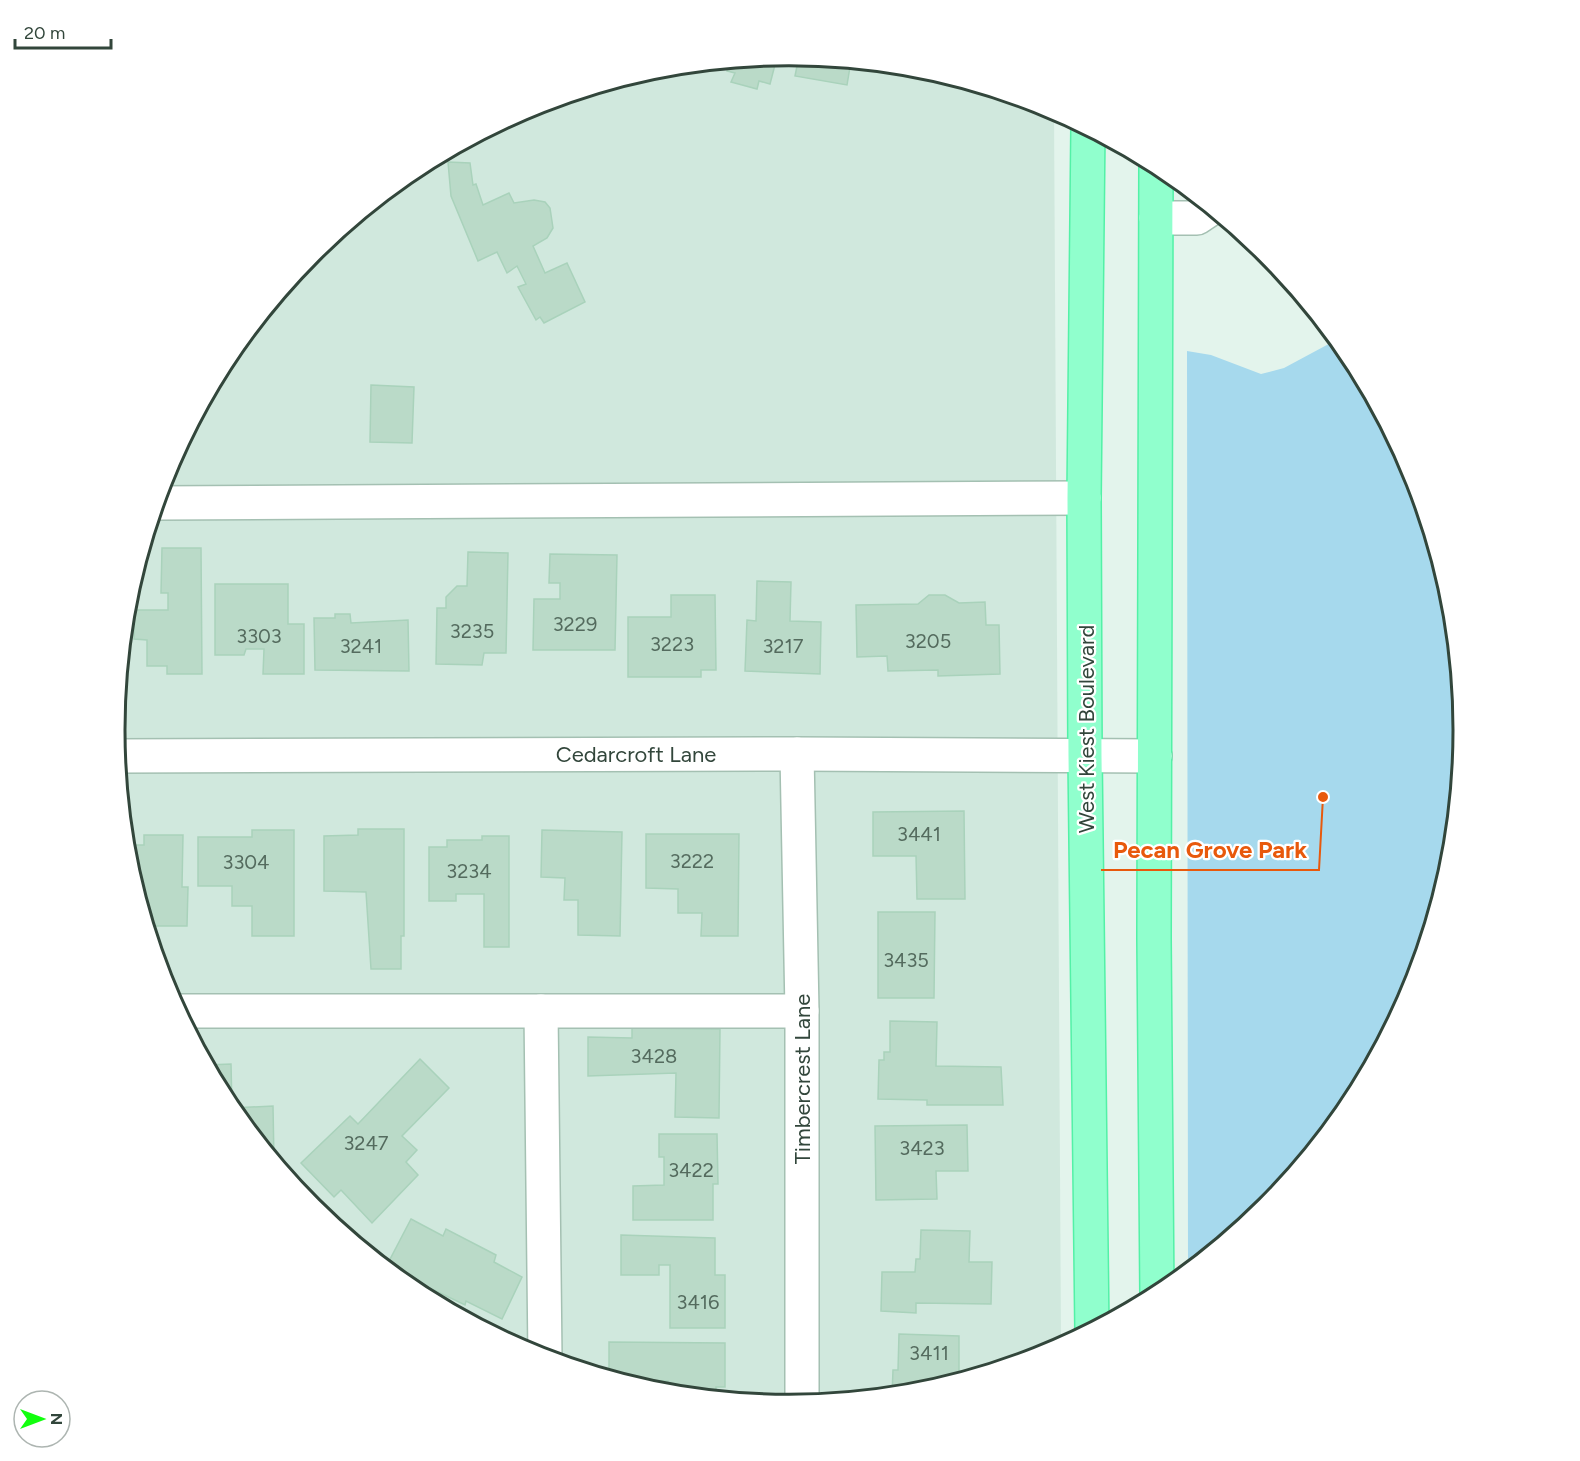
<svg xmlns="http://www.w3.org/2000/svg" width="1580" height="1461" viewBox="0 0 1580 1461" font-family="Figtree,sans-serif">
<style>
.residential{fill:#d0e8dd}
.green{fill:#a6d9ed}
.building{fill:#badac8;stroke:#a9d2bb;stroke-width:1.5}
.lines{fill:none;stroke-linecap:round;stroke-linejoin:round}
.minor-casing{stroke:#a4c0b2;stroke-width:36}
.major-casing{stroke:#53f1a7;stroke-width:36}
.minor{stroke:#fff;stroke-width:33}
.major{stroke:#90ffcd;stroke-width:33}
.labels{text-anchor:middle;stroke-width:4.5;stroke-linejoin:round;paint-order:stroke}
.number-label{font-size:20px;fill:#546b5e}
.street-label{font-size:22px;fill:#32463b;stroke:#fff}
.rim{fill:none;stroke:#32463b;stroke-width:3}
.leader{fill:none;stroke:#e8590c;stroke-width:2}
.callout-dot{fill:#e8590c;stroke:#fff;stroke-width:2}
.callout-label{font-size:24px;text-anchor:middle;font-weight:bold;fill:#e8590c;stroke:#fff;stroke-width:4.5;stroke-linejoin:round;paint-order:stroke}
</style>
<rect width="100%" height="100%" fill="#e3f4ec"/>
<path class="residential" d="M790 56 922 69 1049 107 1054 110 1061 1347 1048 1354 921 1393 790 1405 658 1392 531 1354 415 1292 312 1208 229 1105 166 988 128 862 115 730 128 598 167 472 229 355 313 253 415 169 532 107 659 68Z"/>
<path class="green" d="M1338 339 1351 356 1414 473 1452 599 1465 731 1452 863 1413 989 1351 1106 1267 1208 1188 1272 1187 351 1211 355 1261 374 1284 368Z"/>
<g class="building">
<path d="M799 56 851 61 847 85 795 76Z"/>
<path d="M777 57 770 84 759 81 757 89 731 82 735 73 727 71 730 61Z"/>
<path d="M448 162 470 163 473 185 476 184 483 205 509 193 514 203 534 200 545 202 550 208 553 228 547 238 533 246 545 273 567 263 585 302 544 323 540 317 536 320 518 287 526 284 517 266 507 273 497 252 478 261 451 196Z"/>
<path d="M371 385 414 387 412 443 370 442Z"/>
<path d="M162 548H201L202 674H167V666H147V640L134 639V610H168V593H161Z"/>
<path d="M468 552 508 553 506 653H484L482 665 436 664 437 608H446V597L457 586H467Z"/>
<path d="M550 554 617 555 615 650H533L534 599H560V583H549Z"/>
<path d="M757 581 791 582 790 621 821 622 820 674 745 671 747 620 756 621Z"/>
<path d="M215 584H288V624H304V674H263L264 649H246L244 655H215Z"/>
<path d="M671 595H715L716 670H701V677H628V617H671Z"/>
<path d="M929 595H945L959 603 985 602 986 625H999L1000 674 938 676V670L888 671 887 656 857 657 856 605 918 604Z"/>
<path d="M335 614H350L351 623 408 620 409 671 315 670 314 618H335Z"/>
<path d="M964 811 965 899H917L916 856H873V812Z"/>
<path d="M358 829H404V936H401V969H371L366 892 324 891V836L358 835Z"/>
<path d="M252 830H294V936H252V906H232V886H198V837H252Z"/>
<path d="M542 830 622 832 620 936 578 935V900H564L565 878 541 877Z"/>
<path d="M646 834H739L738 936H701L702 913H678V889L646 888Z"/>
<path d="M144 835H183L182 887H188L187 926H147L128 862 126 845H144Z"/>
<path d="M482 836H509V947H484V894H456V901H429V847H447V840H482Z"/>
<path d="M878 912H935L934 998H878Z"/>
<path d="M890 1021 937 1022 936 1066 1001 1067 1003 1105H927V1100L878 1099 879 1060H884V1052H890Z"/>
<path d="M632 1028 720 1029 719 1118 675 1117 676 1073 588 1076V1037L632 1038Z"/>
<path d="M420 1059 449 1088 402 1136 417 1150 406 1162 418 1175 372 1223 341 1190 334 1197 301 1163 350 1116 358 1124Z"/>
<path d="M231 1064 232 1108 273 1106 274 1161 229 1105 207 1065Z"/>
<path d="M967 1125 968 1171H936L937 1199 876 1200 875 1126Z"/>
<path d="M659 1134H717L718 1184H713V1220H633V1186L664 1185V1157H659Z"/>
<path d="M411 1219 443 1236 446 1229 496 1255 494 1262 522 1277 502 1319 466 1301 465 1305 386 1267Z"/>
<path d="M921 1230 970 1231 969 1262H992L991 1304 916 1303V1313L881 1311 882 1272H915L916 1259H920Z"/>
<path d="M621 1235 715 1238V1275H725V1328H670V1265H659V1275H621Z"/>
<path d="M899 1334 959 1336V1378H968L921 1393 892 1396 893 1370H898Z"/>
<path d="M609 1342 725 1343V1387H716V1398L667 1393 668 1381H619L609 1378Z"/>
</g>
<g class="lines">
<defs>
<g id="minor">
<path d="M1156 218H1197L1212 208"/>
<path d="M157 503 1084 498"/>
<path d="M797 754 802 1011V1404"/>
<path d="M118 756 797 754 1155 756"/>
<path d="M178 1011H802"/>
<path d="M541 1011 545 1358"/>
</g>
<g id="major">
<path d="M1088 128 1084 498 1085 756 1092 1331"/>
<path d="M1156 165 1154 939 1157 1296"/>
</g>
</defs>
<use href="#minor" class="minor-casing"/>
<use href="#major" class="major-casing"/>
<use href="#minor" class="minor"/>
<use href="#major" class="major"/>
</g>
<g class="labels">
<g class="number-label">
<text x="575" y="631">3229</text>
<text x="472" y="638">3235</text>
<text x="259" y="643">3303</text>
<text x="928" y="648">3205</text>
<text x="672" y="651">3223</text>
<text x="361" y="653">3241</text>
<text x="783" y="653">3217</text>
<text x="919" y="841">3441</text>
<text x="692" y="868">3222</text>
<text x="246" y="869">3304</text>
<text x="469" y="878">3234</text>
<text x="906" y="967">3435</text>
<text x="654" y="1063">3428</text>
<text x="366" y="1150">3247</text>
<text x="922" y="1155">3423</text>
<text x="691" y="1177">3422</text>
<text x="698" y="1309">3416</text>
<text x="929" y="1360">3411</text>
</g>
<g class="street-label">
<text transform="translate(1086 729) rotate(-90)" y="8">West Kiest Boulevard</text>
<text x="636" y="762">Cedarcroft Lane</text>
<text transform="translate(802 1079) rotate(-90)" y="8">Timbercrest Lane</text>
</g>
</g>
<path d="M0 0H1580V1461H0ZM125 730a664 664 0 1 1 1328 0a664 664 0 1 1-1328 0Z" fill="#fff" fill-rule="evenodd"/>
<path class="rim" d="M125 730a664 664 0 1 1 1328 0a664 664 0 1 1-1328 0Z"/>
<path class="leader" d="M1323 797L1319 870H1101"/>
<circle class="callout-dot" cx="1323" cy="797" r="6"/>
<g class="callout-label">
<text x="1210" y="858">Pecan Grove Park</text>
</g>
<g transform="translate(42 1419) rotate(90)"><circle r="28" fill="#ffffff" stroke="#adb5b1" stroke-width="1.5"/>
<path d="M0-4.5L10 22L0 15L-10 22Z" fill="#12ff0e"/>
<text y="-9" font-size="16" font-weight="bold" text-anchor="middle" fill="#32463b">N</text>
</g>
<path d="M15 39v9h96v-9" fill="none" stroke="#32463b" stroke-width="3"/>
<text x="24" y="39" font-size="18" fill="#32463b" stroke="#ffffff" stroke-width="4.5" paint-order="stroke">20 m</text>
</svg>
